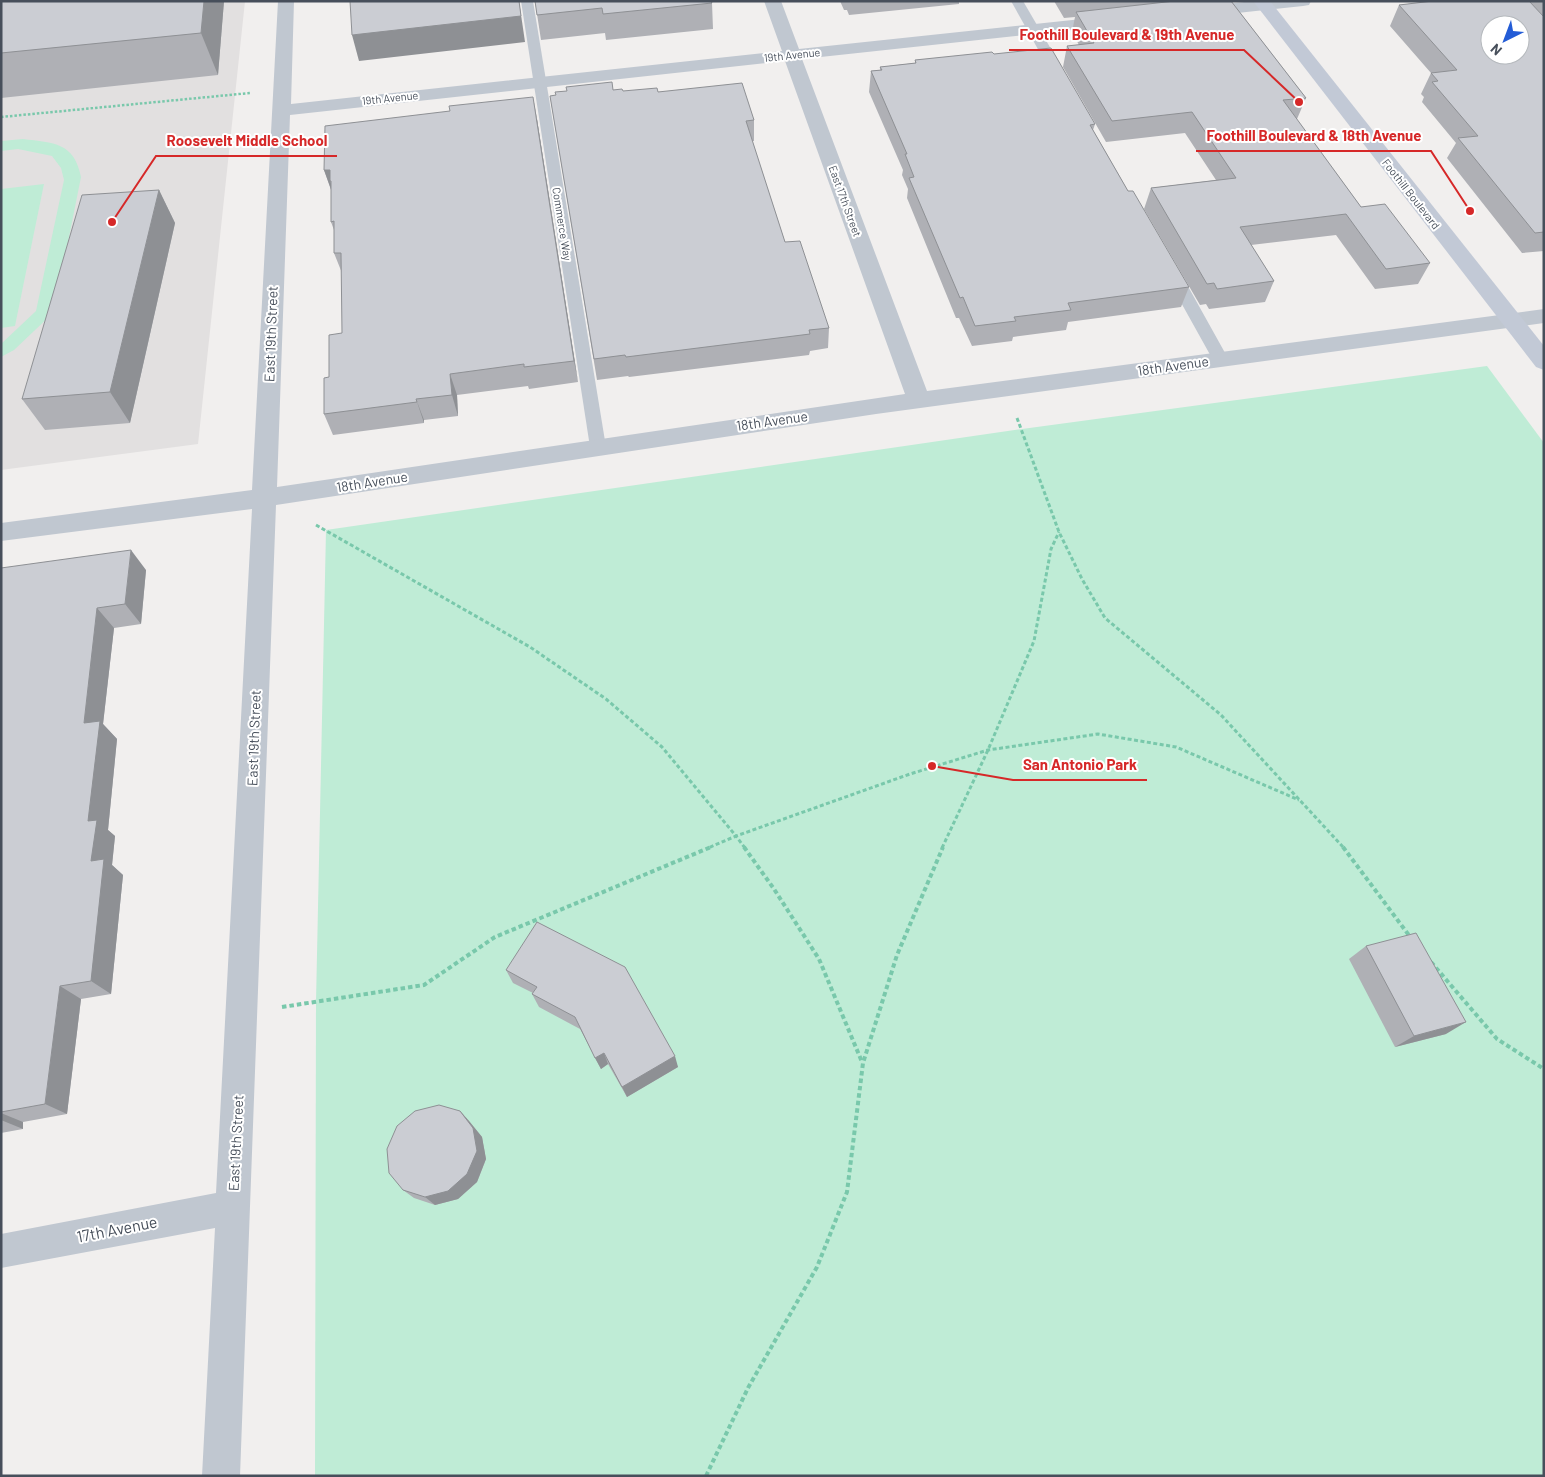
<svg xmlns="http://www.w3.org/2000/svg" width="1545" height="1477" viewBox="0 0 1545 1477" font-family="Barlow,sans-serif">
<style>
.education{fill:#e2e0e0}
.green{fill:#bfecd6}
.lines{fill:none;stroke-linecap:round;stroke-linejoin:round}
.path-far2{stroke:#79c8ab;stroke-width:2.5;stroke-dasharray:2.5 2;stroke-linecap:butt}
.path-far1{stroke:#79c8ab;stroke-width:3;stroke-dasharray:4 2.5;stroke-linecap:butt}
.path{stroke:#79c8ab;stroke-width:4;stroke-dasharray:4.5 3;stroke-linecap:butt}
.service{fill:#c0c7d0;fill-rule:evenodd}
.minor{fill:#c0c7d0;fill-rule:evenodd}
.secondary{fill:#c2c9d6;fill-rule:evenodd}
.wall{fill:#afb0b5}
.shaded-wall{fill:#8e9094}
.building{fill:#cbcdd3;stroke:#8e9094;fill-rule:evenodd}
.labels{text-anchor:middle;stroke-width:4;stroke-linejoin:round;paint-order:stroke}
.far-street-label{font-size:11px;fill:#474f5b;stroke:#fff}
.street-label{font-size:14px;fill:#474f5b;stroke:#fff}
.near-street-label{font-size:16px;fill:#474f5b;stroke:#fff}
.leader{fill:none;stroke:#d62828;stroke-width:2}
.callout-dot{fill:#d62828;stroke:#fff;stroke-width:2}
.callout-label{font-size:15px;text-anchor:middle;font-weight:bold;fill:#d62828;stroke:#fff;stroke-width:4;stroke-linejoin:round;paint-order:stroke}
</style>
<rect width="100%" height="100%" fill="#f1efee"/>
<path class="education" d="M1 1H245L198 444 1 470Z"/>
<g class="green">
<path d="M23 139C54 143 74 142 81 177L54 312 14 350 1 357V344L36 311 64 180 61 168 52 156 18 149 1 151V141Z"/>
<path d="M44 184 15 326 1 328V189Z"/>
<path d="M1487 366 1544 443V1476H315L316 1002 326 530 1022 429Z"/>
</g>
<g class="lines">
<path class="path-far2" d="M1 117 250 93"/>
<g class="path-far1">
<path d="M1017 418 1059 532 1082 579 1105 618 1221 715 1344 848"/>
<path d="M316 525 530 647 606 699 662 747 736 836 708 848"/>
<path d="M745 848 736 836 910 774 988 750 1098 734 1176 747 1299 800"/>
<path d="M942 848 988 750 1034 641 1051 549 1059 532"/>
</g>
<g class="path">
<path d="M744 847 774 889 819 959 862 1062"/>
<path d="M1343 847 1411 938"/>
<path d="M1431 962 1497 1039 1544 1069"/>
<path d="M282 1007 424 985 495 937 711 847"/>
<path d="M706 1476 748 1388 817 1267 847 1192 863 1063 897 955 943 847"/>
</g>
<g class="service">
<path d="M521 1H533L606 447 604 451 598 453 592 451 590 447Z"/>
<path d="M1011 1H1023L1065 73 1063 76H1053Z"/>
<path d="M1172 267 1177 269 1180 272 1229 360 1227 364 1221 366 1215 364 1213 360 1164 272 1167 269Z"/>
</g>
<g class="minor">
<path d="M278 1H294L291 104 782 51 764 1H781L799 49 1110 16 1116 17 1119 21 1116 25 1110 26 802 59 927 391 1544 309V323L876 414 276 505 240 1476H202L215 1228 1 1268V1234L216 1193 252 509 1 541V523L252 490ZM785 61 905 394 277 487 290 115Z"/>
<path d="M1253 1H1311L1309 5 1303 6 1200 17 1194 16 1191 12 1194 8 1200 7Z"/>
</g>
<path class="secondary" d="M1253 1H1270L1544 346V370L1536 367Z"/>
</g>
<g class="wall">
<path d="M1 1H224L218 75 1 98Z"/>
<path d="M535 1 712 3 713 29 606 40 605 33 541 40Z"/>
<path d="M840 1H959V4L849 15 847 10H844Z"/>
<path d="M1054 1H1231L1306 98 1297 119H1296L1361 207 1430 263 1418 284 1375 289 1336 235 1251 245 1274 281 1265 302 1209 309 1206 304 1200 305 1144 209 1151 188 1216 180 1185 133 1106 142 1063 67 1067 46 1079 45 1072 32 1075 17 1064 18Z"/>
<path d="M1433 1H1544V251L1522 253 1447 158 1456 143 1422 102 1424 97 1421 94 1431 73 1390 26 1399 5Z"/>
<path d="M994 54 1095 124 1093 130 1128 191 1189 287 1181 307 1068 322 1066 330 1013 337 1012 341 972 346 959 318H956L907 198 908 189 902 175 903 170 869 92 871 71 880 70V67L915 63V60Z"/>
<path d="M613 90 623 91 658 92 754 120V141H752L785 242 829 328 828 348 810 351 809 355 629 377 628 376 597 380 550 96Z"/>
<path d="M537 119 578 382 529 389 528 386 457 395 458 416 424 420V423L333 435 324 414 329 377 342 333V273L334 253V230L331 222V190L324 170Z"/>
<path d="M159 190 175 223 130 423 45 430 22 399Z"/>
<path d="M1 568 146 570 141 624 114 628 103 724 117 739 108 830 115 836 112 865 123 875 111 994 81 999 67 1114 23 1122V1129L1 1133Z"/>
<path d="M1366 946 1446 1034 1395 1047 1349 959Z"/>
<path d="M625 967 678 1067 627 1097 608 1064 601 1069 580 1029 539 1007 532 994 533 993 513 983 506 970Z"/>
<path d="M460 1111 469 1121 482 1137 486 1159 477 1182 458 1199 435 1205 414 1198 403 1190Z"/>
</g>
<g class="shaded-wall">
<path d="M204 1H224L218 75 201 33Z"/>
<path d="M519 1 525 42 359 61 352 35Z"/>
<path d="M533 97 537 119 578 382 574 361Z"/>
<path d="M324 170H330L331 181H330L334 192H332Z"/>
<path d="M159 190 175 223 130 423 110 392Z"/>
<path d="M450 374 457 395 458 416 452 395Z"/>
<path d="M416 399 424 420V423Z"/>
<path d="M131 550 146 570 141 624 125 604Z"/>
<path d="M97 608 114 628 103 724 117 739 108 830 115 836 112 865 123 875 111 994 91 981 88 821 84 723Z"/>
<path d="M60 986 81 999 67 1114 45 1104Z"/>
<path d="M1466 1022 1446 1034 1395 1047 1414 1036Z"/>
<path d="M604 1053 608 1064 601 1069 595 1058Z"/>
<path d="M675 1056 678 1067 627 1097 622 1087Z"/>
<path d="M460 1111 469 1121 482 1137 486 1159 477 1182 458 1199 435 1205 425 1197Z"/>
<path d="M1 1113 23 1122V1129L1 1120Z"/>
</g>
<g class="building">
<path d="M1 1H204L201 33 1 53Z"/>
<path d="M350 1H519L521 16 352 35Z"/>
<path d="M535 1H711L712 3 603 14 602 8 537 15Z"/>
<path d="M1175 1H1231L1306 98 1283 100 1361 207 1385 204 1430 263 1386 269 1346 214 1240 227 1274 281 1217 289 1214 283 1207 284 1151 188 1236 178 1192 112 1112 121 1067 46 1094 43 1076 12Z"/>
<path d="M1433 1H1529L1544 17V232L1535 233 1458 138 1478 136 1432 82 1438 81 1431 73 1457 70 1399 5ZM1490 25H1520V55H1490Z"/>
<path d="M1051 48 1095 124 1090 125 1128 191H1133L1189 287 1068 303 1071 310 1014 317 1016 321 975 326 963 297 960 298 909 178 914 177 905 154H907L871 71 882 70 880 67 916 63 915 60 992 52 994 54Z"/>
<path d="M612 82 613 90 622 89 623 91 657 88 658 92 742 83 754 120 746 121 785 242 800 241 829 328 809 330 810 334 626 357 625 355 594 359 550 96 556 95 555 92 567 91 566 87Z"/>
<path d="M533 97 574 361 524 367V364L450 374 452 395 416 399 417 402 324 414V378L329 377V335L342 333 341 253H334V221L331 222V181H330V170H324L325 126 450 111 449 106Z"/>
<path d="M159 190 110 392 22 399 82 195Z"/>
<path d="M131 550 125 604 97 608 84 723 100 721 88 821 97 820 91 861 104 859 91 981 60 986 45 1104 1 1112V568Z"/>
<path d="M537 922 625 967 675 1056 622 1087 604 1053 595 1058 575 1017 532 994 537 987 506 970Z"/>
<path d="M1416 933 1466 1022 1414 1036 1366 946Z"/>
<path d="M439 1105 460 1111 473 1128 477 1151 467 1174 448 1191 425 1197 403 1190 389 1173 387 1149 397 1126 415 1111Z"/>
</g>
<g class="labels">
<g class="far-street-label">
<text transform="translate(792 55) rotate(-6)" y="4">19th Avenue</text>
<text transform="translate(390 98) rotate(-6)" y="4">19th Avenue</text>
<text transform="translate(1411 194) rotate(52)" y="4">Foothill Boulevard</text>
<text transform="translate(845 201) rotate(70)" y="4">East 17th Street</text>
<text transform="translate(562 224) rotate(81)" y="4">Commerce Way</text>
</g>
<g class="street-label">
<text transform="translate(271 334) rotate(-88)" y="5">East 19th Street</text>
<text transform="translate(1173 366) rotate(-8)" y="5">18th Avenue</text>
<text transform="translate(772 421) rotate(-8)" y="5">18th Avenue</text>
<text transform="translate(372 482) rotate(-9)" y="5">18th Avenue</text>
<text transform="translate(254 738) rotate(-88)" y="5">East 19th Street</text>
<text transform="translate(236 1143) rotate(-87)" y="5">East 19th Street</text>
</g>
<g class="near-street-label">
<text transform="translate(117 1229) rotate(-11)" y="6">17th Avenue</text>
</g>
</g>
<path class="leader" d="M1299 102L1244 50H1009M1470 211L1431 151H1196M112 222L156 156H337M932 766L1013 780H1147"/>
<g class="callout-dot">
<circle cx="1299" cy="102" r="5"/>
<circle cx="1470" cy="211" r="5"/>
<circle cx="112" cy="222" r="5"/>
<circle cx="932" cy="766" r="5"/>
</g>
<g class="callout-label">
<text x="1127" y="40">Foothill Boulevard &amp; 19th Avenue</text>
<text x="1314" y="141">Foothill Boulevard &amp; 18th Avenue</text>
<text x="247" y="146">Roosevelt Middle School</text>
<text x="1080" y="770">San Antonio Park</text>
</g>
<rect width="1545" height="1477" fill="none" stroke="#474f5b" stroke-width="5"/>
<g transform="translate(1505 40) rotate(222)"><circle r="24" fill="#ffffff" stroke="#b5b9bd"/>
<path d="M0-4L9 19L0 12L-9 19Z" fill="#235cd6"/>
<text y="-8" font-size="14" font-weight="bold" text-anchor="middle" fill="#474f5b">N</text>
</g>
</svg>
